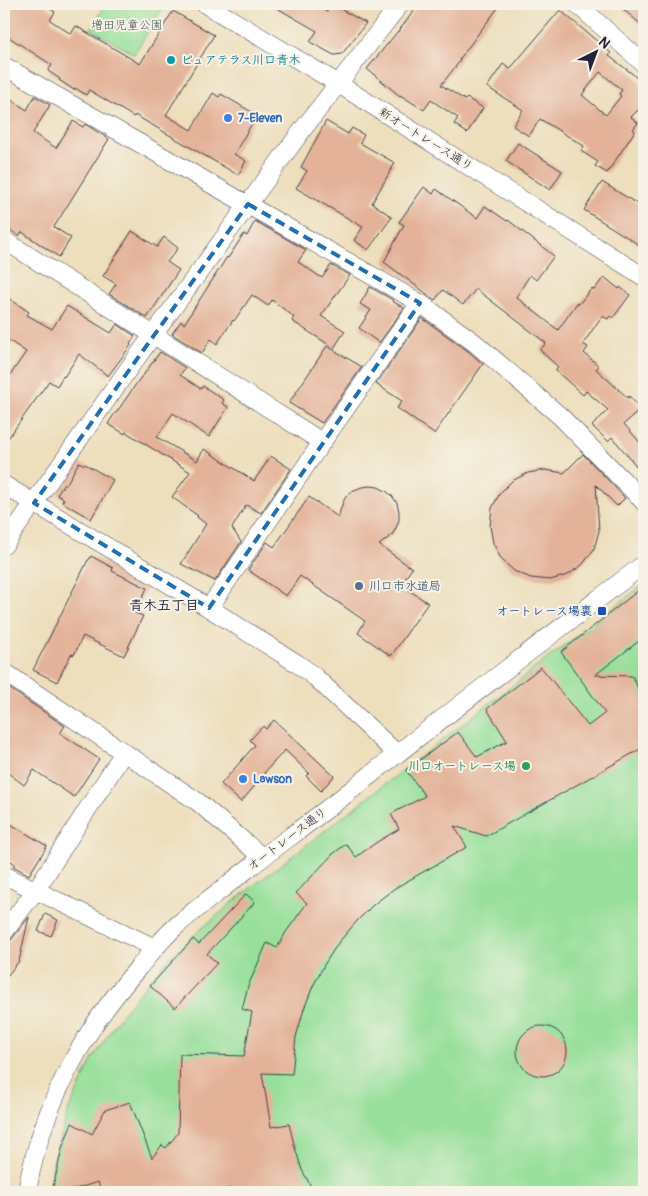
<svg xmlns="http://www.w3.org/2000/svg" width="648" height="1196" viewBox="0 0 648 1196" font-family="Pangolin,'Klee One',sans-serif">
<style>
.green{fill:#97df9a;stroke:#5c806a}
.building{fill:#e3b298;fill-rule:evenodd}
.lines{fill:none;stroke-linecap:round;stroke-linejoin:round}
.minor-casing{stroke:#403e4e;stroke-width:19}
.minor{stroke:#fff;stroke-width:18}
.marked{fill:none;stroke:#1f6fb2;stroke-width:4;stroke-dasharray:10 6;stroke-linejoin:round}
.culture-dot{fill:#0f9aa8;stroke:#f7f3e8;stroke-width:2}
.shop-dot{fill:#3f7fe0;stroke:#f7f3e8;stroke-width:2}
.service-dot{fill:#5c6f8a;stroke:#f7f3e8;stroke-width:2}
.transit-dot{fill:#1a4fb4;stroke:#f7f3e8;stroke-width:2}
.leisure-dot{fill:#2e9e5b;stroke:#f7f3e8;stroke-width:2}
.labels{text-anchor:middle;stroke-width:4;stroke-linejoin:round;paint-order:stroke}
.park-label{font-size:12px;fill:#455b58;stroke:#f7f3e8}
.culture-label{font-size:12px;font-weight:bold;fill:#0d838f;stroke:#f7f3e8;text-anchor:start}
.shop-label{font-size:12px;font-weight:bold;fill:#366cbe;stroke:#f7f3e8;text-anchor:start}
.street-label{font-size:12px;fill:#22223b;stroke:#f7f3e8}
.service-label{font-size:12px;font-weight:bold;fill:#4e5e75;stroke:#f7f3e8;text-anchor:start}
.transit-label{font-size:12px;font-weight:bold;fill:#164399;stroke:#f7f3e8;text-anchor:end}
.leisure-label{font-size:12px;font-weight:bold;fill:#27864d;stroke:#f7f3e8;text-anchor:end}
.neighbourhood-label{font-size:14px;font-weight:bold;fill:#22223b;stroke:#f7f3e8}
</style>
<rect width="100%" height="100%" fill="#f7f3e8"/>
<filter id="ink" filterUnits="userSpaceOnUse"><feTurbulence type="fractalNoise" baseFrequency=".02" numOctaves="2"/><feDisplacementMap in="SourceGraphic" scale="10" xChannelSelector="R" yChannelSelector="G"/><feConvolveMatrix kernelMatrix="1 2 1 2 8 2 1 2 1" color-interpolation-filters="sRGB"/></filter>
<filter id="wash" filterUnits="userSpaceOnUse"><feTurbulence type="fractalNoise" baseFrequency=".0096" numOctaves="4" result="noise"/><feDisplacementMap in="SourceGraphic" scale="20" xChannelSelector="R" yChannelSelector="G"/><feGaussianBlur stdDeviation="1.12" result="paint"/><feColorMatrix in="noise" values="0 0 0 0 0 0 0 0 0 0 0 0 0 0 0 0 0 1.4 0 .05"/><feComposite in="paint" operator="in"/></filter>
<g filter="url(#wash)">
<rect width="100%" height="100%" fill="#eddebc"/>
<g class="green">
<path d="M106 4H165L134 54 91 29Z"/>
<path d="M644 584V1192H48L53 1164 69 1109 92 1060 121 1015 164 963 200 930 239 897Z"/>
</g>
<g id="blocks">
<g class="building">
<path d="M4 4H42L55 12 50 20 71 34 76 26 140 64 173 11 214 35 166 115 191 130 213 93 219 97 221 94 257 115 234 154 246 161 238 175 135 115 134 117 89 90 86 95 75 88 74 90 59 80 60 79 48 71 52 65 4 34Z"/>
<path d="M270 4H312L327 12 331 4 366 23 342 54 334 55 310 42 317 31Z"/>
<path d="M419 4H501L481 30 459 60 460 61 441 85 465 100 467 98 483 108 467 133 454 124 458 118 431 100 424 110 400 95V96L367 69 398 31V32Z"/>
<path d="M617 4H644V27Z"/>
<path d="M560 10 611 53 609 56 634 75 644 87V104L631 117 638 123 633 129 635 131 607 173 595 166 598 162 581 151 584 146 540 119 529 136 513 126 523 110 487 87 503 64 510 69ZM600 72 622 90 619 94 621 96 606 115 582 95Z"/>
<path d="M4 95 27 110 35 96 50 105 33 133 56 148 73 121 83 127 85 124 109 139 54 227 71 238 59 257 22 232 19 236 4 226V144L9 136 4 133Z"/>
<path d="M326 121 348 134 352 128 364 135 360 143 395 163 372 203 392 217 368 250 354 240 363 227 296 188 307 171 301 167Z"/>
<path d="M518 143 562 171 550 190 506 161Z"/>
<path d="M602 182 644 208V248L584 210Z"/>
<path d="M424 187 433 194 436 189 477 218 485 206 507 221 508 220 554 256 536 280 530 275 516 297 558 330 577 303 579 304 592 288 594 290 604 277 619 289 620 287 630 295 613 318 610 316 608 319 602 316 583 344 588 347 584 353 599 366 596 369 628 398 629 396 641 409 624 424 644 447V475L612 437 608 441 592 426 608 410 586 391 583 395 555 370 558 367 540 350 546 343 476 289 463 305 443 290 435 300 384 262 404 225 399 222Z"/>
<path d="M255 221 306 250 298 262 322 278 331 265 350 275 321 316 345 331 334 348 292 321 294 317 272 300 268 306 252 295 234 321 233 320 217 344 211 339 202 353 172 334 181 321 184 324 227 257 228 258 244 234 247 236Z"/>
<path d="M132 231 157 247 164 237 178 248 167 262 179 270 147 318 109 294 116 284 103 276Z"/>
<path d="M370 287 393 300 392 301 404 308 379 343 359 328 371 310 360 304Z"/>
<path d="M4 295 29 312 27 315 52 329 67 306 111 333 117 324 135 336 130 344 131 345 108 376 79 354 64 377 63 376 57 386 49 381 4 444V384L26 352 4 337Z"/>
<path d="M422 318 468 351 483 364 434 434 397 408 402 401 376 384Z"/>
<path d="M327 346 362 367 322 423 289 403Z"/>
<path d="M160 352 185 368 180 375 201 389 203 386 224 400 222 403 228 407 209 437 173 413 157 437 197 461 204 449 254 481 271 456 291 469 261 513 246 505 232 528 241 542 215 581 181 564 206 524 197 517 198 516 172 497 190 472 126 432 125 434 108 424 115 413H116L141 377H142Z"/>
<path d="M583 454 625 498 617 506 596 485 599 531 594 549 583 564 568 575 550 580 531 578 514 571 501 559 493 543 490 526 492 508 500 493 512 481 528 473 545 470 564 473Z"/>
<path d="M79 462 84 465 85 464 113 480 91 519 62 502 64 499 57 495 64 484 66 485Z"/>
<path d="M370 486 378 487 386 491 392 496 397 503 399 512V520L396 528 392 535 379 545 412 568 401 585 428 603 391 656 358 633 365 621 300 576 286 596 248 570 267 542 274 547 309 497 338 517 343 502 347 495 354 490 362 487Z"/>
<path d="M91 556 113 568 112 571 147 588 135 613 143 616 124 656 83 636 74 655 71 654 57 682 33 670 88 560H89Z"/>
<path d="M644 586V637L595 675 632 676 644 699V747L486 836 454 826 467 847 395 888 373 905 357 921 338 943 324 965 313 986 304 1009 296 1037 292 1074 262 1073 271 1127 289 1124 295 1148 302 1170 314 1192H233L231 1188 218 1192H101L98 1182 66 1192H52L62 1148 72 1123 92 1134 105 1110 130 1102 152 1158 162 1145 166 1148 178 1133 180 1054 244 1056 252 1012 242 1009 248 986 267 943 277 948 286 932 307 903 296 893 333 854 346 844 356 857 377 842 399 829 391 814 425 796 406 770 458 732 477 757 507 741 487 709 541 667 588 726 605 713 561 652Z"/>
<path d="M4 685 65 726 60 733 99 759 74 797 34 770 24 785 4 770Z"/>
<path d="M274 720 334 776 321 791 306 776 309 773 285 750 264 773 265 774 241 802 221 784 255 745 250 740 263 726 266 729Z"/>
<path d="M4 820 47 846 29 875 13 866 15 864 4 856Z"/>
<path d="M246 894 255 902 207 954 217 963 175 1008 150 986 193 939 199 944Z"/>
<path d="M45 914 58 920 51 936 38 931Z"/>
<path d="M29 917 19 961 4 980V949Z"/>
<circle cx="542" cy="1051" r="25"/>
</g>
</g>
</g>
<g filter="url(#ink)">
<use href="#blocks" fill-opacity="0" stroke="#403e4e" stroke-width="1"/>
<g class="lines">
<defs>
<g id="minor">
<path d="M205 4 337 83 644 277"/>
<path d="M577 4 644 64"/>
<path d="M4 66 420 303 475 343 561 417 644 502"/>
<path d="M4 240 322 442"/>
<path d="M4 485 209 608 298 664 315 677 397 754"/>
<path d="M4 545 127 371 303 129 400 4"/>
<path d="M209 608 322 442 420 303"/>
<path d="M4 672 198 802 262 857"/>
<path d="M4 875 155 948"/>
<path d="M4 932 36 890 124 752"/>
<path d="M27 1192C36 1136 59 1081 89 1033 103 1010 121 988 138 968 150 954 161 940 175 927 193 911 212 897 231 882 270 851 311 822 350 791 447 714 546 639 644 564"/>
</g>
</defs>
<use href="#minor" class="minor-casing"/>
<use href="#minor" class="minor"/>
</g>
</g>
<path class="marked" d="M248 204 420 303 209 608 34 503Z"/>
<circle class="culture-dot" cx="171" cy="60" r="5"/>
<g class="shop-dot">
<circle cx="228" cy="118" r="5"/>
<circle cx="243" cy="779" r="5"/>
</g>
<circle class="service-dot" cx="359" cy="586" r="5"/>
<rect class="transit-dot" x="597" y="606" width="10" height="10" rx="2.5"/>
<circle class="leisure-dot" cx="526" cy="766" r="5"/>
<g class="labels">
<g class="park-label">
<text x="127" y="29">増田児童公園</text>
</g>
<g class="culture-label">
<text x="181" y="64">ピュアテラス川口青木</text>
</g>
<g class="shop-label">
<text x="238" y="122">7-Eleven</text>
<text x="253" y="783">Lawson</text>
</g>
<g class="street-label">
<text transform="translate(426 139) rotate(32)" y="4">新オートレース通り</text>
<text transform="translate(287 839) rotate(-37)" y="4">オートレース通り</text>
</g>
<g class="service-label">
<text x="369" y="590">川口市水道局</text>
</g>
<g class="transit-label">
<text x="592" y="615">オートレース場裏</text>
</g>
<g class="leisure-label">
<text x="516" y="770">川口オートレース場</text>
</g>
<g class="neighbourhood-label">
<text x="164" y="610">青木五丁目</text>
</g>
</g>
<rect width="648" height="1196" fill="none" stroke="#f7f3e8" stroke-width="20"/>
<g transform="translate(596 52) rotate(42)" stroke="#f7f3e8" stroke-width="4" paint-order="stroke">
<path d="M0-4L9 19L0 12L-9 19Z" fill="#22223b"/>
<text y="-8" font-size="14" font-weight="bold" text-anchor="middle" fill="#22223b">N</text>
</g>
</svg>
